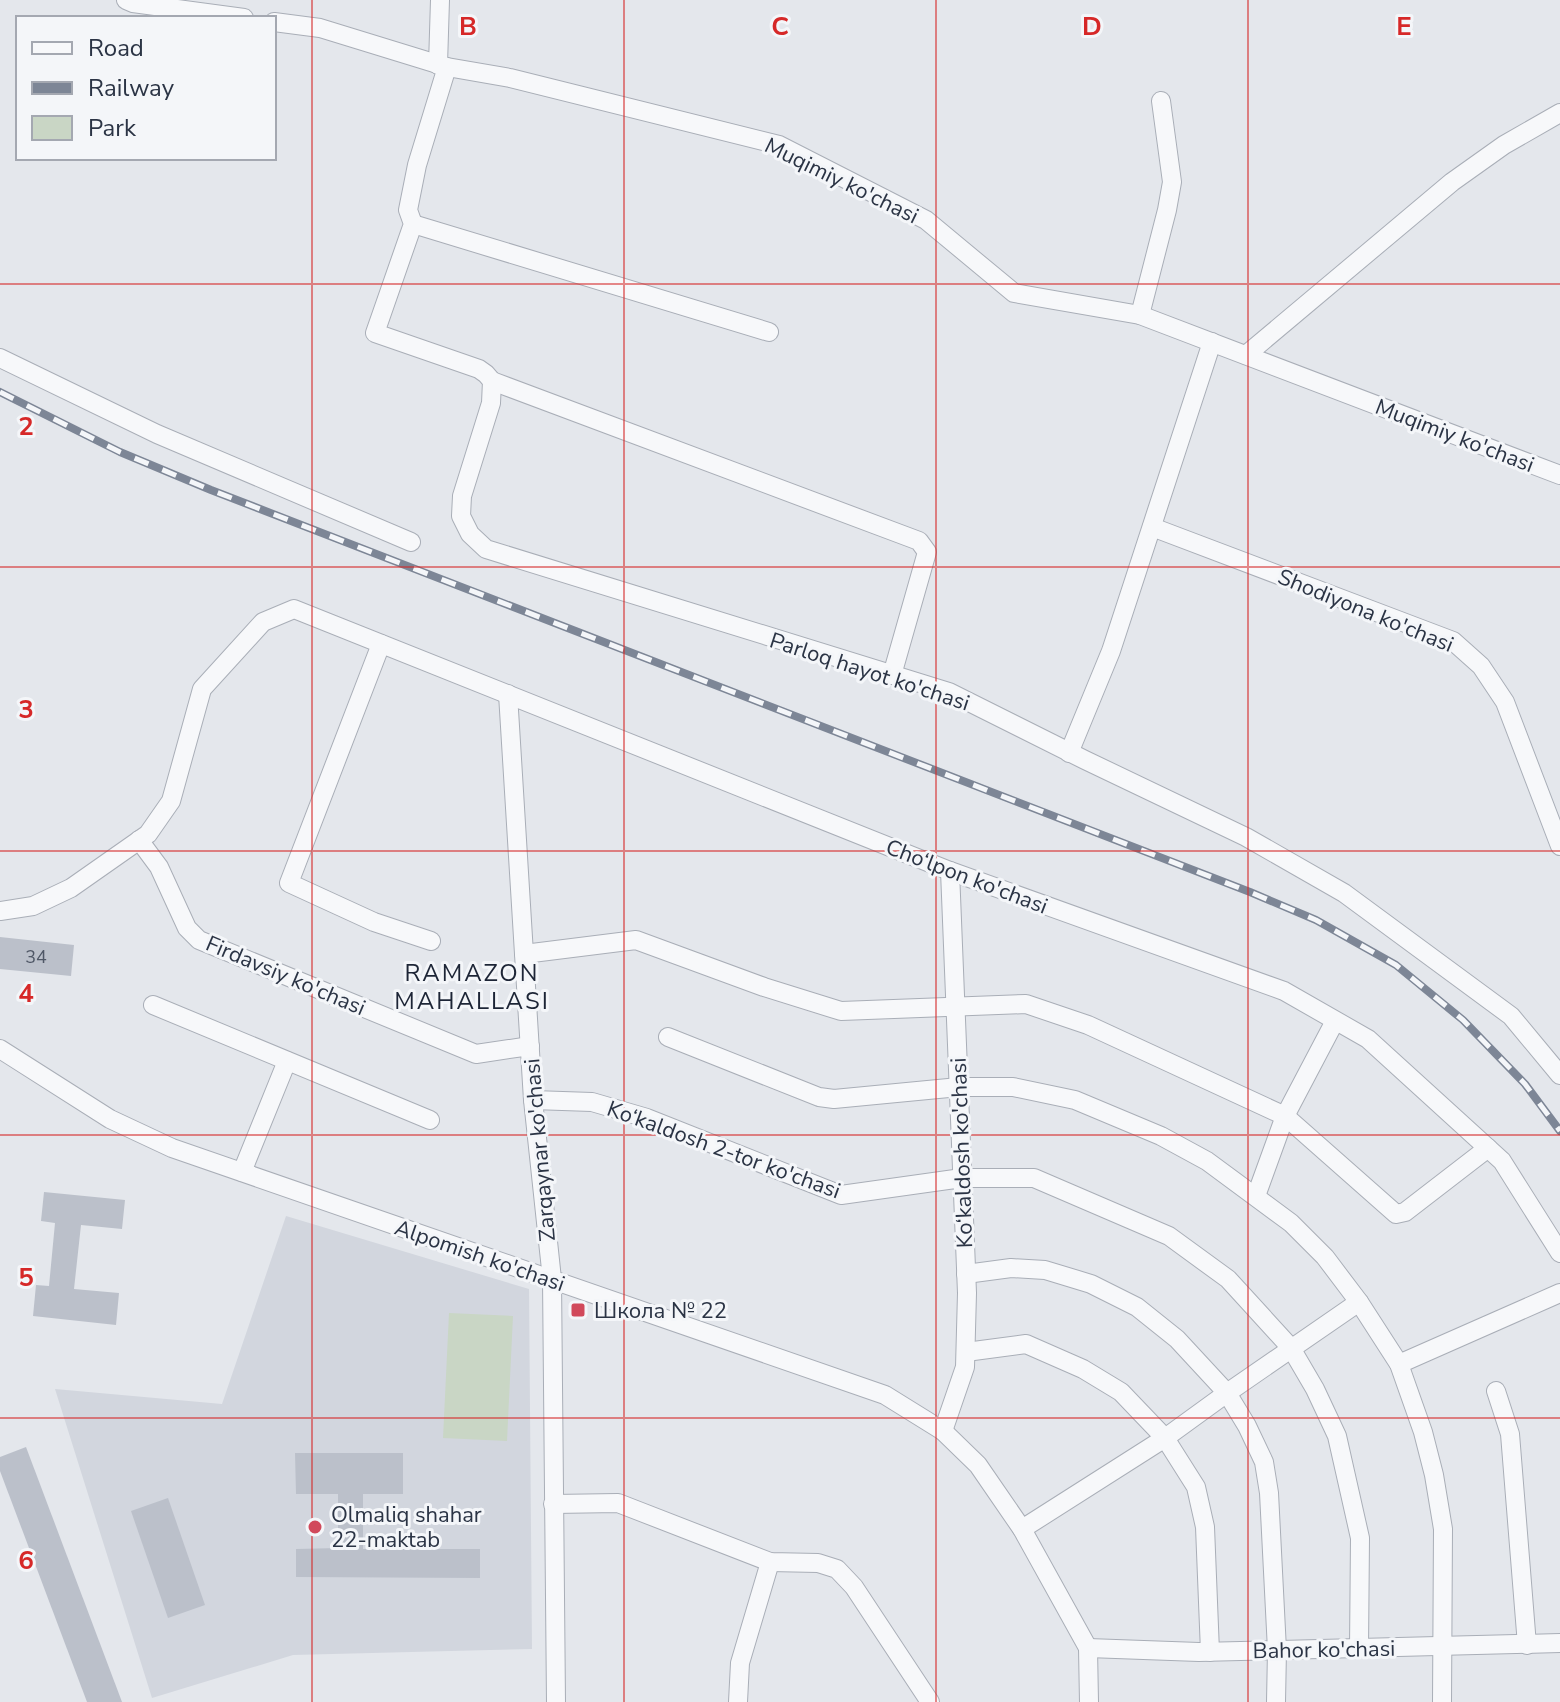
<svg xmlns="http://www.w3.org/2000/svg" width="1560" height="1702" viewBox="0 0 1560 1702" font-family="'Nunito Sans',sans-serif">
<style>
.built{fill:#d2d6de}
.green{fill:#c9d6c5}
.building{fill:#bbc0ca}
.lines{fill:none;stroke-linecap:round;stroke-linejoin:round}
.minor-casing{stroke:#a9aeb7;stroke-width:20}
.minor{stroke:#f7f8fa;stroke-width:18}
.rail-casing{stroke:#7d8696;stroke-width:8}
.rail{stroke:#f4f6f9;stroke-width:5;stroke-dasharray:15;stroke-linecap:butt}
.grid{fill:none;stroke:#d62828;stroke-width:2;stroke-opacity:0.55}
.poi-dot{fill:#d1495b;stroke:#f4f6f9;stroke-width:3}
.labels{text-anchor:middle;stroke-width:6;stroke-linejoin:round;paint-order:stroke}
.number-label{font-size:18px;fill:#4f5766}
.street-label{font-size:22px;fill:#2b3445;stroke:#f4f6f9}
.poi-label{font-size:22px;fill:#2b3445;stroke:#f4f6f9;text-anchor:start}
.neighbourhood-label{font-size:24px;letter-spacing:2px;fill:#1d2536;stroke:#f4f6f9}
.grid-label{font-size:26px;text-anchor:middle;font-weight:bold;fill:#d62828;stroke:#f4f6f9;stroke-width:6;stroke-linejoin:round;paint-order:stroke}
</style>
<rect width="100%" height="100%" fill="#e4e7ec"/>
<path class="built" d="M286 1216 529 1289 532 1649 293 1655 152 1698 55 1389 222 1404Z"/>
<path class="green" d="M449 1313 513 1316 507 1441 443 1438Z"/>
<g class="building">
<path d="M0 937 74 945 71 976 0 969Z"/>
<path d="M44 1192 125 1200 122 1229 81 1225 74 1289 119 1293 116 1325 33 1316 36 1285 49 1286 55 1223 41 1221Z"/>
<path d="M26 1447 122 1702H87L0 1471V1457Z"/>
<path d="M295 1453H403V1494H363V1549H480V1578L296 1577V1549L338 1548V1494H296Z"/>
<path d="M168 1498 205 1605 168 1618 131 1511Z"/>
</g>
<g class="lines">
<defs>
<g id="minor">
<path d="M126 0 133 3 244 18"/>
<path d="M274 22 320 28 447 67 510 78 779 145 926 220 1014 293 1140 315 1560 475"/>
<path d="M438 65 440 0"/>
<path d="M447 67 417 165 408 210 413 224 375 333 479 369 486 374 492 381 491 403 462 496 461 516 470 534 486 549 949 692 1085 760 1246 837 1344 893 1511 1016 1560 1075"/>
<path d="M413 224 769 332"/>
<path d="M1140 315 1167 210 1172 182 1161 101"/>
<path d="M1246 355 1452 182 1504 145 1560 113"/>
<path d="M0 358 157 434 411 542"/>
<path d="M492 381 919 541 927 552 892 675"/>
<path d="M1152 527 1453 641 1481 666 1505 702 1560 846"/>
<path d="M381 644 289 883 374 922 431 941"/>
<path d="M508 694 533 1100 552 1279 556 1702"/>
<path d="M1069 753 1111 651 1212 342"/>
<path d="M139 840 159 867 187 928 199 940 476 1054 530 1046"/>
<path d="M0 911 33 906 71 888 148 834 171 801 202 689 263 622 294 609 950 871 1284 991 1368 1039 1502 1161 1560 1253"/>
<path d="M524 954 636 940 764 987 841 1011 1026 1004 1088 1025 1285 1116 1396 1214 1405 1212 1488 1148"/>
<path d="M153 1005 430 1120"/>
<path d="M668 1037 819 1097 834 1099 959 1087H1013L1075 1100 1161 1136 1207 1161 1291 1223 1325 1257 1359 1302 1399 1364 1423 1432 1434 1475 1443 1529 1442 1702"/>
<path d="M0 1049 110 1119 172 1148 885 1395 943 1431 978 1465 1022 1529 1088 1648 1089 1702"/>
<path d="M533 1100 592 1102 647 1118 841 1195 962 1178H1034L1169 1236 1228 1279 1291 1348 1315 1389 1337 1436 1360 1538 1359 1648"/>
<path d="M242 1172 287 1061"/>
<path d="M1256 1196 1285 1116 1335 1021"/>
<path d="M966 1274 1011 1268 1045 1270 1091 1284 1137 1307 1177 1339 1227 1393 1247 1426 1264 1462 1269 1493 1277 1650 1276 1702"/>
<path d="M966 1352 1026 1344 1083 1369 1121 1392 1165 1438 1196 1487 1205 1527 1210 1652"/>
<path d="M1399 1364 1560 1293"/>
<path d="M1496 1391 1510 1434 1527 1645"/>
<path d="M943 1431 965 1367 967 1293 950 871"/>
<path d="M553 1504 618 1503 770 1562 818 1563 837 1569 854 1587 930 1702"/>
<path d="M1022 1529 1165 1438 1227 1393 1359 1302"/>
<path d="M1088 1648 1199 1652 1560 1643"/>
<path d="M738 1702 740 1663 770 1562"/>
</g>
</defs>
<use href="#minor" class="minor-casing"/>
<use href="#minor" class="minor"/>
<defs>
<path id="rail" d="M0 392 120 452 211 490 1250 892 1316 920 1396 965 1463 1020 1525 1084 1560 1131"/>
</defs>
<use href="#rail" class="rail-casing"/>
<use href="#rail" class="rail"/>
</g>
<path class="grid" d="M312 0V1702M624 0V1702M936 0V1702M1248 0V1702M0 284H1560M0 567H1560M0 851H1560M0 1135H1560M0 1418H1560"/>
<g class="poi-dot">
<rect x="570" y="1302" width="16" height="16" rx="4"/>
<circle cx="315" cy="1527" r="8"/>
</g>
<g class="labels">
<g class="number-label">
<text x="36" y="963">34</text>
</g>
<g class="street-label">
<text transform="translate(842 180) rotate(26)" y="8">Muqimiy ko'chasi</text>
<text transform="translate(1455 435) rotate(21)" y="8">Muqimiy ko'chasi</text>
<text transform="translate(1366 610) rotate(22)" y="8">Shodiyona ko'chasi</text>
<text transform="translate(870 671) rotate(18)" y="8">Parloq hayot ko'chasi</text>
<text transform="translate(967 876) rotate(21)" y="8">Cho‘lpon ko'chasi</text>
<text transform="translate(286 975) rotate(23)" y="8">Firdavsiy ko'chasi</text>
<text transform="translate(724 1149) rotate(20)" y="8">Ko‘kaldosh 2-tor ko'chasi</text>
<text transform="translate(539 1150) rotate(-95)" y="8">Zarqaynar ko'chasi</text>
<text transform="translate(961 1153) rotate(-92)" y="8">Ko‘kaldosh ko'chasi</text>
<text transform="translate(480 1255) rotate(19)" y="8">Alpomish ko'chasi</text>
<text transform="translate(1324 1649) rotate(-1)" y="8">Bahor ko'chasi</text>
</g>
<g class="poi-label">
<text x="594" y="1318">Школа № 22</text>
<text x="331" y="1522">Olmaliq shahar<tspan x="331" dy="25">22-maktab</tspan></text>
</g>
<g class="neighbourhood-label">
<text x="472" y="981">RAMAZON<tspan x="472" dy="28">MAHALLASI</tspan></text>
</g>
</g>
<g class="grid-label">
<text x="468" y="35">B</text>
<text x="780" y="35">C</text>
<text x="1092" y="35">D</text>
<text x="1404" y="35">E</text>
<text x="26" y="435">2</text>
<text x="26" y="718">3</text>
<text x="26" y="1002">4</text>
<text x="26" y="1286">5</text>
<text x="26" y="1569">6</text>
</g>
<rect x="16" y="16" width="260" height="144" fill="#f4f6f9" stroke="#a4a8b1" stroke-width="2"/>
<rect x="32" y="42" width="40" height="12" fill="#f7f8fa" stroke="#a4a8b1" stroke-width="2"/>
<text x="88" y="56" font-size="24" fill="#2b3445">Road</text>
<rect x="32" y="82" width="40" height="12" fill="#7d8696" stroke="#a4a8b1" stroke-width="2"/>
<text x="88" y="96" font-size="24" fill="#2b3445">Railway</text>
<rect x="32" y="116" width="40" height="24" fill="#c9d6c5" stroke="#a4a8b1" stroke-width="2"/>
<text x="88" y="136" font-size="24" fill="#2b3445">Park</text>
</svg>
